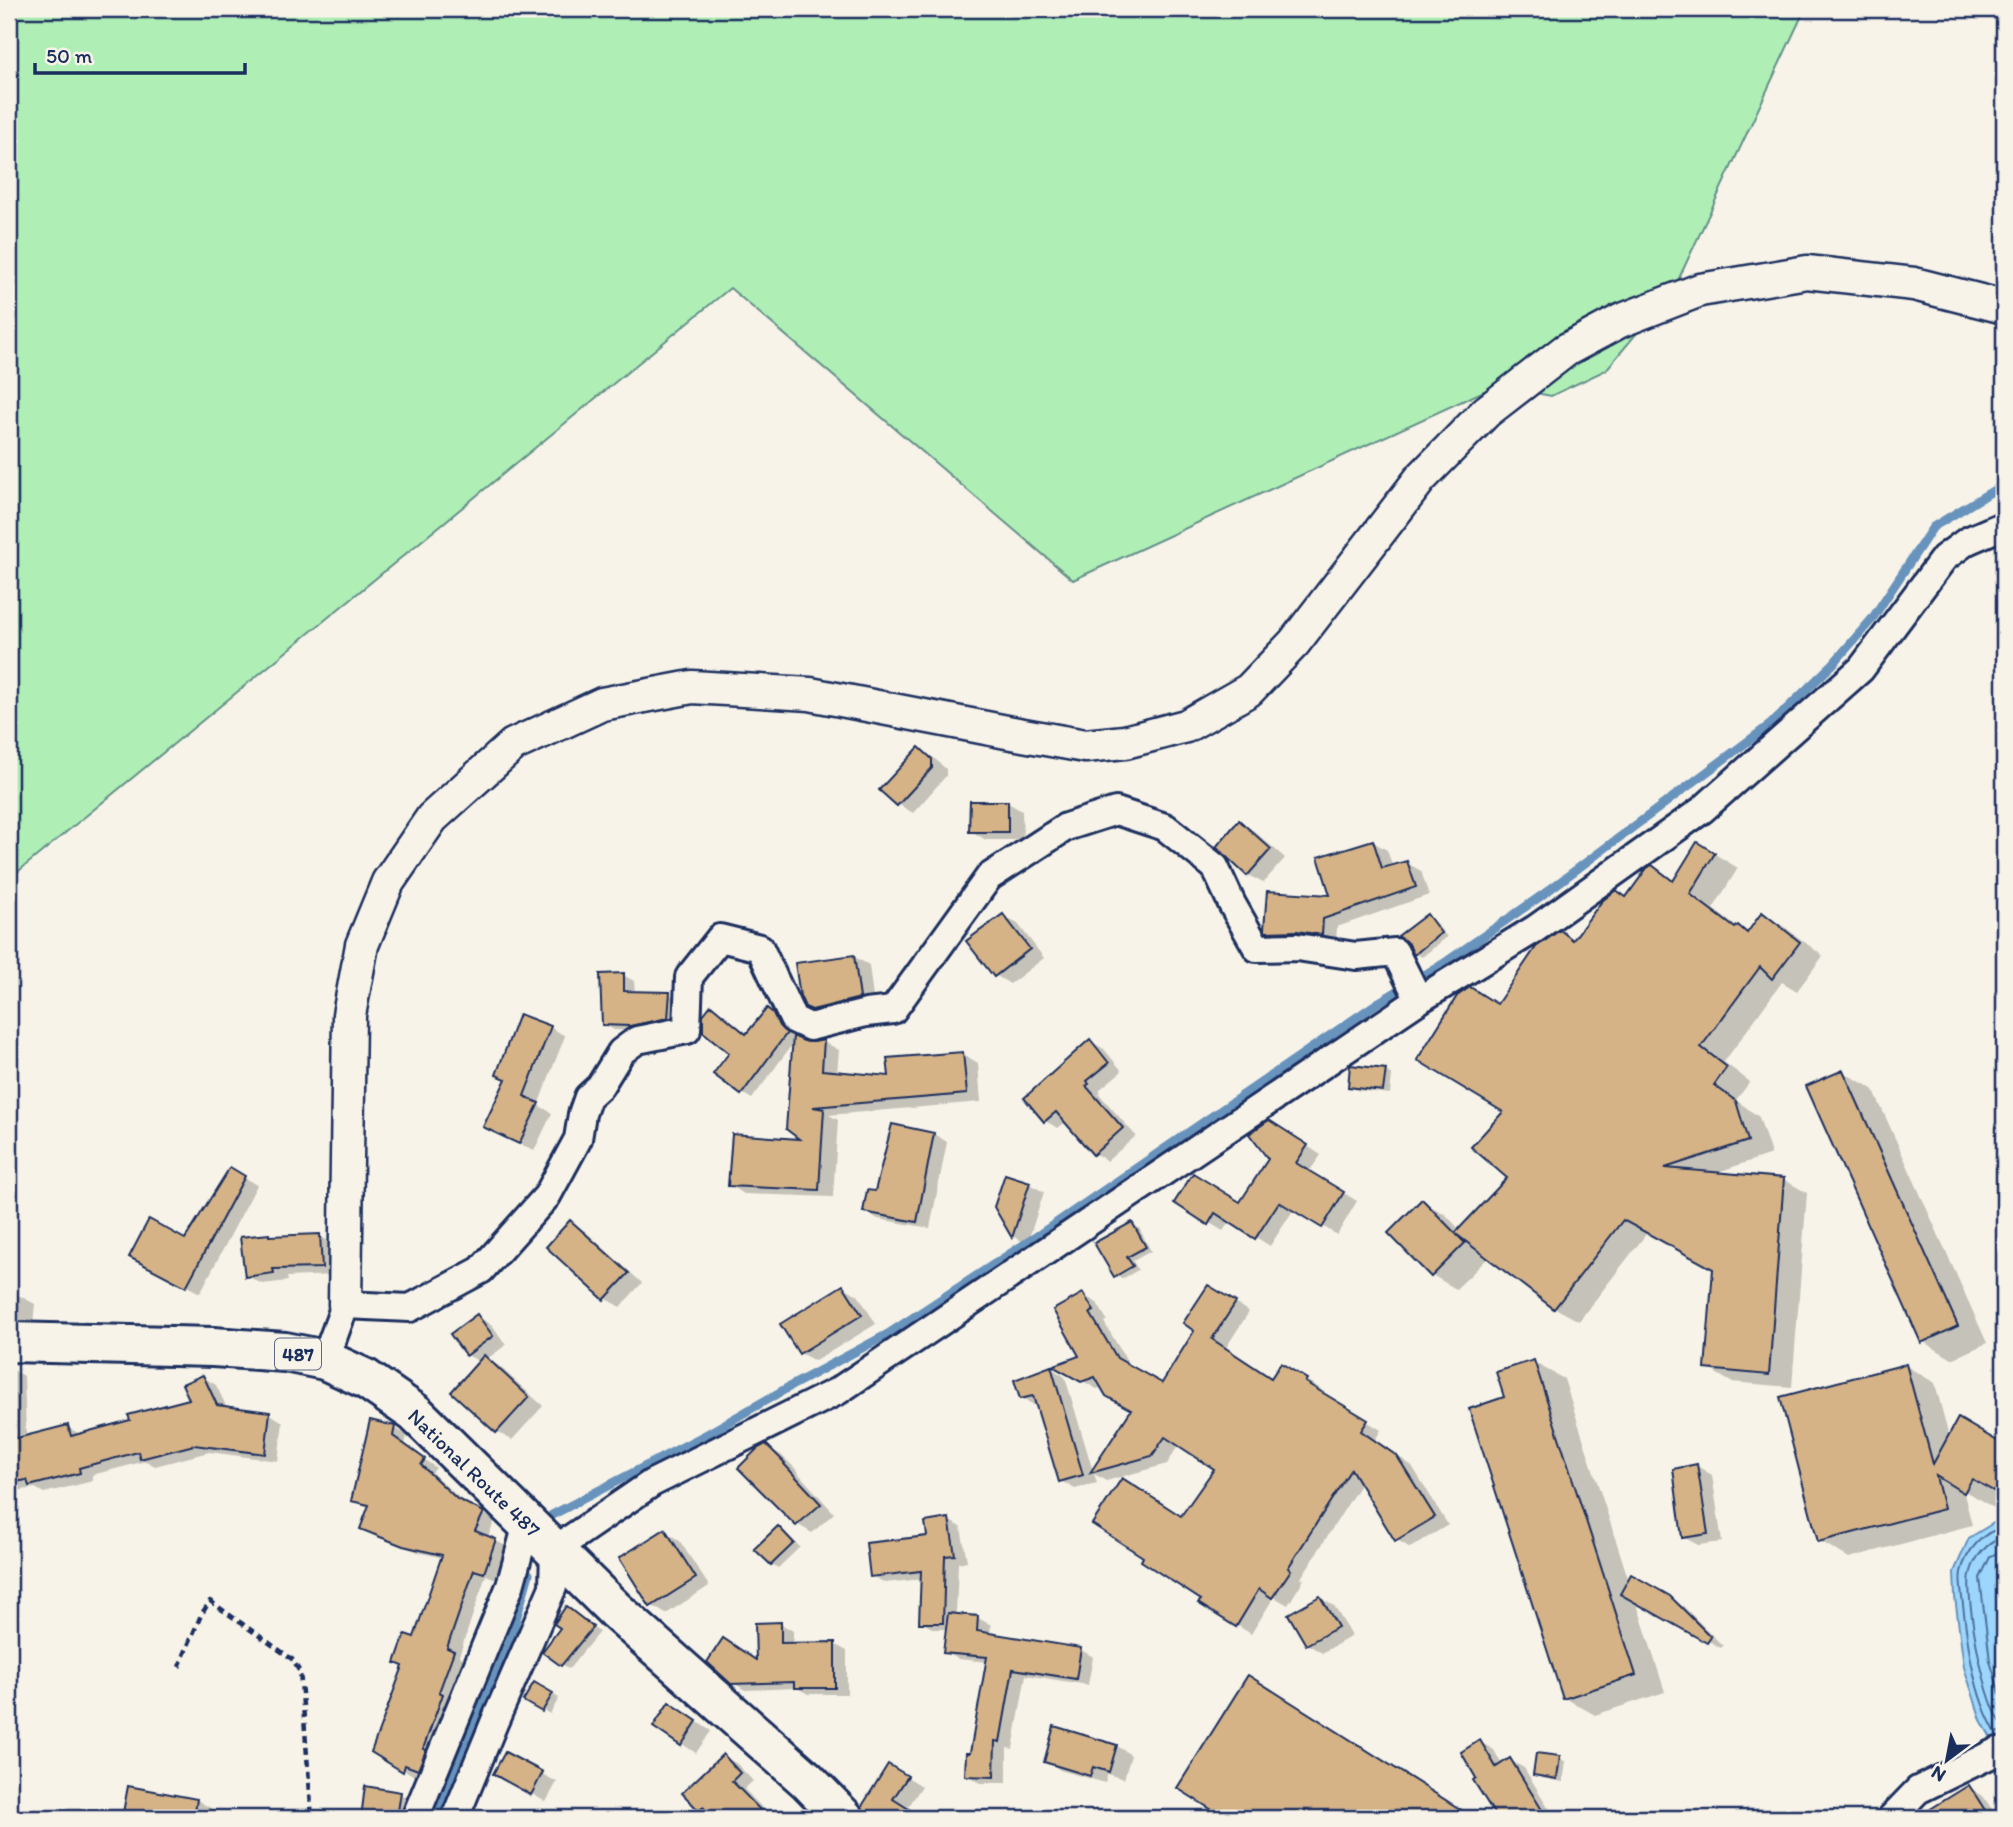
<svg xmlns="http://www.w3.org/2000/svg" width="2013" height="1827" viewBox="0 0 2013 1827" font-family="Itim,sans-serif">
<style>
.green{fill:#afefb6;stroke:#658f8a;stroke-width:2}
.water{fill:#9cd6fc;stroke:#6893bd;stroke-width:2}
.shadow{fill:#0003}
.lines{fill:none;stroke-linecap:round;stroke-linejoin:round}
.shore{stroke:#4f729d;stroke-width:2}
.stream{stroke:#6893bd;stroke-width:9}
.building{fill:#d5b387;stroke:#1b2f5e;stroke-width:2}
.minor-casing{stroke:#1b2f5e;stroke-width:32}
.tertiary-casing{stroke:#1b2f5e;stroke-width:37}
.trunk-casing{stroke:#1b2f5e;stroke-width:44}
.path{stroke:#1b2f5e;stroke-width:4.5;stroke-dasharray:7 5;stroke-linecap:butt}
.minor{stroke:#f7f3e8;stroke-width:26}
.tertiary{stroke:#f7f3e8;stroke-width:32}
.trunk{stroke:#f7f3e8;stroke-width:38}
.labels{text-anchor:middle;stroke-width:6;stroke-linejoin:round;paint-order:stroke}
.shield{fill:#f7f3e8;stroke:#5d6a87;stroke-width:2}
.shield-label{font-size:19px;font-weight:bold;fill:#1b2f5e}
.street-label{font-size:21px;fill:#1b2f5e;stroke:#f7f3e8}
</style>
<rect width="100%" height="100%" fill="#f7f3e8"/>
<filter id="ink" filterUnits="userSpaceOnUse"><feTurbulence type="fractalNoise" baseFrequency=".0143" numOctaves="2"/><feDisplacementMap in="SourceGraphic" scale="14" xChannelSelector="R" yChannelSelector="G"/><feConvolveMatrix kernelMatrix="1 2 1 2 8 2 1 2 1" color-interpolation-filters="sRGB"/></filter>
<g filter="url(#ink)">
<path class="green" d="M9 9H1805L1674 289 1606 370 1551 396 1497 385 1073 580 730 288 9 879Z"/>
<path class="water" d="M1997 1521H2004V1742L1991 1738 1981 1720 1964 1667 1955 1597 1954 1572 1969 1538Z"/>
<g class="shadow">
<path d="M919 749 934 758 946 769V776L913 813 898 804Z"/>
<path d="M1008 803 1022 811 1023 840H986L971 831Z"/>
<path d="M1240 823 1254 831 1285 858 1263 883 1248 875Z"/>
<path d="M1373 842 1387 850 1393 867 1407 863 1421 871 1429 895 1337 927 1336 942 1282 939 1267 931 1333 897Z"/>
<path d="M1698 844 1738 868 1713 909 1738 928 1749 933 1763 914 1786 928 1823 956 1797 991 1782 982 1724 1062 1750 1082 1736 1100 1759 1117 1771 1154 1712 1174 1783 1179 1807 1193 1792 1387 1731 1382 1707 1368 1714 1269 1647 1233 1579 1321 1555 1308 1489 1257 1456 1289 1432 1275 1422 1201 1446 1215 1460 1230 1509 1178 1498 1006 1560 932 1575 941 1627 899 1652 867 1675 881Z"/>
<path d="M1003 916 1018 924 1044 958 1010 984 995 975Z"/>
<path d="M1427 916 1433 920 1447 937 1422 957 1415 953Z"/>
<path d="M854 957 869 965 874 1006 822 1015 806 1006Z"/>
<path d="M623 975 634 981 635 993 669 994 680 1000 679 1023 642 1031 614 1030 603 1024Z"/>
<path d="M711 1007 747 1034 767 1011 783 1021 788 1033 794 1039 814 1044 824 1042 839 1050 837 1073 891 1077 963 1054 978 1063 981 1102 829 1115 838 1120 833 1197 744 1194 730 1185 805 1142 794 1042 752 1099 742 1093 731 1053Z"/>
<path d="M550 1027 565 1036 538 1105 552 1113 534 1151 486 1127 508 1080 498 1075Z"/>
<path d="M2004 1028V1046L1995 1037Z"/>
<path d="M1090 1041 1104 1049 1122 1071 1099 1090 1101 1092 1099 1094 1136 1136 1107 1161 1094 1153 1067 1121 1058 1128 1045 1121Z"/>
<path d="M1385 1071 1392 1075 1390 1094 1356 1090 1350 1086Z"/>
<path d="M1843 1072 1873 1089 1987 1343 1952 1359 1922 1341Z"/>
<path d="M893 1126 934 1134 947 1142 930 1228 878 1219 865 1211 876 1193Z"/>
<path d="M1283 1130 1321 1155 1309 1172 1357 1201 1337 1235 1294 1209 1270 1246 1230 1221 1223 1231 1176 1203 1241 1204 1270 1159Z"/>
<path d="M230 1170 257 1185 200 1293 145 1264 186 1241Z"/>
<path d="M1029 1184 1044 1192 1027 1244 1013 1236 996 1207Z"/>
<path d="M570 1222 585 1231 642 1283 620 1307 605 1298Z"/>
<path d="M1132 1224 1139 1228 1151 1251 1133 1261 1138 1270 1122 1279 1116 1275Z"/>
<path d="M268 1236 272 1238 320 1236 334 1245 336 1275 287 1277 288 1281 262 1284 247 1276Z"/>
<path d="M844 1287 858 1295 876 1324 815 1361 800 1353Z"/>
<path d="M9 1295 20 1296 35 1304 33 1324 9 1322Z"/>
<path d="M1083 1295 1097 1303 1107 1320 1104 1322 1131 1368 1162 1385 1223 1295 1249 1312 1225 1349 1273 1380 1281 1365 1321 1389 1319 1392 1381 1430 1375 1440 1412 1466 1448 1525 1410 1548 1396 1539 1361 1483 1301 1578 1304 1579 1288 1605 1274 1597 1251 1634 1237 1625 1203 1599 1182 1518 1217 1469 1179 1444 1167 1464 1106 1481 1094 1474 1097 1483 1075 1489 1061 1481 1037 1407 1022 1398 1051 1368 1065 1377 1093 1471 1133 1409 1103 1387 1097 1389 1056 1366 1081 1357Z"/>
<path d="M477 1316 492 1325 506 1345 487 1359 499 1366 543 1406 512 1440 497 1432 453 1392 480 1362 467 1355Z"/>
<path d="M1533 1362 1564 1379 1629 1581 1631 1577 1683 1606 1723 1646 1721 1648 1636 1601 1665 1692 1595 1715 1565 1698Z"/>
<path d="M1906 1366 1935 1383 1949 1437 1958 1421 2004 1447V1496L2001 1494 1994 1508 1963 1490 1972 1525 1849 1558 1820 1541Z"/>
<path d="M9 1368 24 1376 26 1435 29 1436 67 1427 82 1435 132 1422 192 1401 203 1377 216 1385 227 1408 270 1414 283 1422 278 1461 209 1452 155 1466 146 1461 92 1475 93 1481 44 1493 35 1488 9 1492Z"/>
<path d="M372 1422 395 1428 407 1435 405 1445 436 1468 432 1473 467 1505 495 1520 488 1537 508 1547 496 1579 486 1575 459 1656 465 1659 451 1700 431 1776 417 1771 416 1777 374 1751 405 1667 397 1663 415 1639 443 1558 418 1552 374 1536 362 1529 370 1508 353 1500Z"/>
<path d="M766 1446 781 1455 799 1472 798 1473 834 1513 812 1533 797 1524Z"/>
<path d="M1697 1466 1712 1475 1722 1542 1698 1545 1683 1537Z"/>
<path d="M948 1520 961 1527 967 1561 958 1563 956 1615 978 1618 991 1625 990 1635 1080 1649 1093 1657 1088 1685 1026 1675 1013 1749 1007 1748V1783H980L967 1775 988 1662 958 1659 945 1652 948 1629H934L921 1622 922 1579 885 1583 872 1576 929 1538Z"/>
<path d="M778 1528 785 1532 800 1547 778 1568 772 1564Z"/>
<path d="M665 1532 679 1540 709 1586 666 1614 651 1605Z"/>
<path d="M1320 1598 1334 1606 1352 1636 1322 1653 1307 1644 1290 1614Z"/>
<path d="M573 1612 599 1632 569 1669 544 1652Z"/>
<path d="M781 1624 793 1631V1645L834 1644 847 1651V1694H808L797 1688 745 1690 732 1682 758 1662Z"/>
<path d="M535 1684 559 1698 550 1714 525 1700Z"/>
<path d="M1278 1695 1474 1818H1228L1179 1787Z"/>
<path d="M684 1713 711 1731 696 1753 682 1744Z"/>
<path d="M1056 1728 1117 1746 1131 1755 1124 1779 1107 1774 1105 1783 1060 1770 1046 1761Z"/>
<path d="M1480 1742 1494 1750 1502 1765 1510 1760 1524 1768 1555 1818H1499L1476 1781Z"/>
<path d="M505 1754 557 1782 546 1802 510 1782Z"/>
<path d="M723 1756 737 1764 753 1781 744 1789 772 1818H715L700 1809Z"/>
<path d="M1559 1758 1566 1762 1563 1782 1541 1778 1535 1775Z"/>
<path d="M889 1766 922 1786 907 1809 922 1818H875L867 1813Z"/>
<path d="M1969 1787 1983 1796 1998 1818H1927Z"/>
<path d="M130 1788 197 1800 217 1812 216 1818H124Z"/>
<path d="M367 1788 400 1794 415 1802 412 1818H362Z"/>
</g>
<g class="lines">
<g class="shore">
<path d="M2004 1528C1983 1530 1966 1552 1961 1572 1959 1582 1962 1595 1963 1605 1968 1647 1974 1695 1995 1731L2004 1734"/>
<path d="M2004 1537C1987 1542 1974 1557 1970 1575 1965 1598 1986 1713 2004 1725"/>
<path d="M2004 1548 1990 1557 1980 1578 1990 1661 2004 1707"/>
</g>
<g class="stream">
<path d="M552 1515 709 1433 789 1387 888 1334 1040 1234 1379 1002 1446 962 1541 896 1771 724 1833 664 1872 619 1933 527 2004 484"/>
<path d="M435 1818 510 1640 529 1574"/>
</g>
</g>
<g class="building">
<path d="M919 747 932 759V768L897 806 879 790Z"/>
<path d="M970 801H1008V832H969Z"/>
<path d="M1239 820 1271 849 1247 876 1216 847Z"/>
<path d="M1373 840 1382 868 1407 861 1416 887 1323 919 1322 935 1297 931 1266 932 1264 929 1267 891 1330 895 1318 857Z"/>
<path d="M1697 842 1715 853 1690 894 1735 928 1738 925 1747 933 1762 912 1800 942 1772 979 1760 967 1701 1047 1727 1067 1714 1085 1736 1101 1748 1141 1665 1168 1784 1178 1769 1375 1705 1369 1713 1269 1623 1220 1554 1309 1456 1234 1465 1243 1431 1277 1388 1233 1422 1199 1455 1233 1507 1178 1471 1147 1503 1112 1417 1060 1457 996 1470 987 1497 1004 1536 947 1560 930 1573 940 1602 901 1616 890 1626 897 1647 868 1652 865 1673 881Z"/>
<path d="M1003 914 1030 949 994 977 966 941Z"/>
<path d="M1427 914 1441 933 1414 955 1409 944 1398 936Z"/>
<path d="M854 955 860 998 812 1010 805 1007 800 996 795 963Z"/>
<path d="M624 973V991L670 992 668 1018 630 1026 602 1025 600 974Z"/>
<path d="M711 1005 746 1034 767 1008 773 1013 779 1026 787 1033 741 1095 713 1074 729 1053 703 1032V1015Z"/>
<path d="M519 1014 551 1026 524 1096 539 1103 519 1144 483 1127 506 1079 496 1075Z"/>
<path d="M793 1036 804 1041 814 1042 824 1040 822 1070 889 1076 887 1058 963 1052 967 1094 813 1107 824 1109 819 1190 728 1186 732 1134 799 1139 786 1129Z"/>
<path d="M1090 1039 1109 1063 1087 1081 1089 1084 1086 1086 1123 1128 1093 1155 1056 1112 1044 1122 1024 1098Z"/>
<path d="M1350 1065 1386 1069 1383 1091 1348 1087Z"/>
<path d="M1843 1070 1958 1326 1921 1343 1806 1086Z"/>
<path d="M1269 1120 1308 1145 1296 1163 1344 1192 1322 1228 1279 1202 1255 1239 1215 1213 1208 1225 1174 1203 1193 1173 1240 1202 1268 1159 1249 1134Z"/>
<path d="M892 1124 934 1133 917 1222 863 1212 867 1190 875 1191Z"/>
<path d="M230 1167 245 1176 186 1287 129 1257 149 1219 185 1239Z"/>
<path d="M1005 1174 1030 1182 1012 1238 994 1207Z"/>
<path d="M570 1220 629 1273 604 1300 546 1247Z"/>
<path d="M1132 1222 1146 1247 1127 1257 1133 1266 1114 1277 1094 1243Z"/>
<path d="M269 1234V1236L320 1234 322 1268 273 1269 274 1273 245 1277 240 1237Z"/>
<path d="M843 1285 862 1315 799 1354 780 1324Z"/>
<path d="M1208 1285 1236 1302 1212 1339 1271 1378 1281 1363 1307 1379 1305 1382 1368 1420 1361 1431 1397 1456 1435 1517 1395 1541 1351 1469 1288 1568 1291 1570 1272 1598 1259 1589 1236 1627 1198 1603 1201 1600 1141 1561 1143 1557 1092 1524 1122 1478 1181 1516 1214 1469 1165 1437 1152 1456 1090 1473 1131 1410 1106 1396 1095 1377 1081 1382 1052 1366 1079 1356 1053 1310 1083 1293 1094 1311 1090 1313 1117 1358 1162 1383 1194 1331 1183 1323Z"/>
<path d="M477 1314 493 1336 466 1356 450 1334Z"/>
<path d="M484 1355 529 1397 496 1433 451 1392Z"/>
<path d="M1534 1360 1636 1675 1563 1699 1469 1409 1504 1397 1496 1372Z"/>
<path d="M1906 1364 1933 1464 1958 1418 2004 1445V1497L1972 1479 1964 1493 1936 1476 1944 1509 1818 1542 1780 1397Z"/>
<path d="M1051 1366 1083 1475 1059 1482 1033 1396 1020 1399 1014 1380Z"/>
<path d="M203 1375 217 1405 270 1412 265 1454 194 1445 140 1459 138 1452 79 1468 80 1473 29 1486 27 1480 9 1483V1440L68 1425 71 1436 130 1420 128 1415 189 1399 182 1384Z"/>
<path d="M370 1420 395 1426 393 1436 425 1459 421 1465 457 1499 484 1512 475 1531 496 1539 484 1573 474 1570 447 1648 454 1651 439 1692 443 1694 423 1749 426 1750 418 1770 405 1765 403 1772 371 1752 403 1666 395 1663 405 1634 414 1637 442 1555 403 1546 360 1529 369 1505 351 1501Z"/>
<path d="M766 1444 785 1463 784 1464 821 1504 796 1526 738 1468 757 1449Z"/>
<path d="M1697 1464 1708 1534 1682 1538 1673 1469Z"/>
<path d="M949 1518 955 1555 945 1556 943 1623H919L921 1571 870 1577 866 1543 927 1536 925 1522Z"/>
<path d="M778 1526 794 1543 771 1565 754 1549Z"/>
<path d="M665 1529 696 1578 650 1607 619 1558Z"/>
<path d="M1631 1574 1670 1596 1711 1637 1707 1643 1620 1594Z"/>
<path d="M1320 1596 1338 1627 1306 1645 1288 1614Z"/>
<path d="M566 1606 593 1627 561 1666 542 1652 560 1628 554 1624Z"/>
<path d="M948 1613 978 1616 977 1631 1081 1648 1076 1679 1013 1669 1000 1742 995 1741 994 1777 965 1776 966 1753H970L987 1657 943 1653Z"/>
<path d="M781 1622V1643L835 1642V1688H794V1682L731 1684 707 1662 723 1638 756 1660 755 1623Z"/>
<path d="M1248 1675 1474 1818H1225L1177 1788Z"/>
<path d="M534 1682 553 1693 542 1712 523 1701Z"/>
<path d="M669 1702 697 1721 681 1746 653 1727Z"/>
<path d="M1054 1726 1117 1745 1109 1772 1093 1767 1090 1776 1044 1762Z"/>
<path d="M1480 1740 1496 1767 1510 1758 1547 1818H1497L1473 1780 1476 1778 1461 1752Z"/>
<path d="M505 1752 543 1772 531 1795 493 1774Z"/>
<path d="M1536 1753 1560 1756 1557 1779 1533 1775Z"/>
<path d="M723 1754 740 1773 732 1781 768 1818H713L703 1807 699 1811 682 1793Z"/>
<path d="M888 1764 908 1776 893 1799 923 1818H872L865 1814 862 1806Z"/>
<path d="M1969 1785 1990 1818H1916Z"/>
<path d="M128 1786 197 1799 194 1818H122Z"/>
<path d="M365 1786 401 1792 397 1818H361Z"/>
</g>
<g class="lines">
<defs>
<g id="minor">
<path d="M325 1360 345 1305 410 1308 481 1270 547 1196 578 1139 582 1114 588 1097 600 1086 621 1052 637 1040 687 1030 689 977 720 938 760 948 793 1019 810 1027 866 1013 893 1010 989 877 1066 827 1116 811 1165 827 1215 867 1232 904 1257 948 1297 947 1356 956 1395 952 1419 1000"/>
<path d="M415 1818 510 1586 527 1524"/>
<path d="M455 1818 494 1723 553 1587 554 1550 652 1483 838 1391 1419 1000 1535 929 1702 810 1861 669 1944 558 1967 541 2004 525"/>
<path d="M1891 1818 1918 1790 1998 1751 2004 1752"/>
</g>
<path id="tertiary" d="M345 1305 349 1015 362 945 388 882 432 818 513 745 602 704 692 687 810 694 1012 733 1085 746 1125 742 1186 726 1249 690 1294 643 1421 478 1486 412 1566 350 1620 321 1700 290 1807 272 1914 284 2004 307"/>
<path id="trunk" d="M9 1342 213 1347 285 1352 325 1360 366 1379 415 1413 615 1610 807 1780 844 1818"/>
</defs>
<use href="#minor" class="minor-casing"/>
<use href="#tertiary" class="tertiary-casing"/>
<use href="#trunk" class="trunk-casing"/>
<path class="path" d="M179 1667 201 1615 210 1601 292 1659 300 1672 302 1693 312 1818"/>
<use href="#minor" class="minor"/>
<use href="#tertiary" class="tertiary"/>
<use href="#trunk" class="trunk"/>
</g>
</g>
<g class="labels">
<rect class="shield" x="275" y="1338.5" width="46" height="31" rx="5"/>
<g class="shield-label">
<text x="298" y="1361">487</text>
</g>
<g class="street-label">
<text transform="translate(474 1473) rotate(44)" y="7">National Route 487</text>
</g>
</g>
<rect width="2013" height="1827" fill="none" stroke="#f7f3e8" stroke-width="35"/>
<rect x="18" y="18" width="1978" height="1792" fill="none" stroke="#1b2f5e" stroke-width="2.5" filter="url(#ink)"/>
<g transform="translate(1947 1760) rotate(212)" stroke="#f7f3e8" stroke-width="5" paint-order="stroke">
<path d="M0-5L12 26L0 18L-12 26Z" fill="#1b2f5e"/>
<text y="-10" font-size="19" font-weight="bold" text-anchor="middle" fill="#1b2f5e">N</text>
</g>
<path d="M35 63v10h210v-10" fill="none" stroke="#1b2f5e" stroke-width="3.5"/>
<text x="46" y="63" font-size="21" fill="#1b2f5e" stroke="#f7f3e8" stroke-width="5" paint-order="stroke">50 m</text>
</svg>
